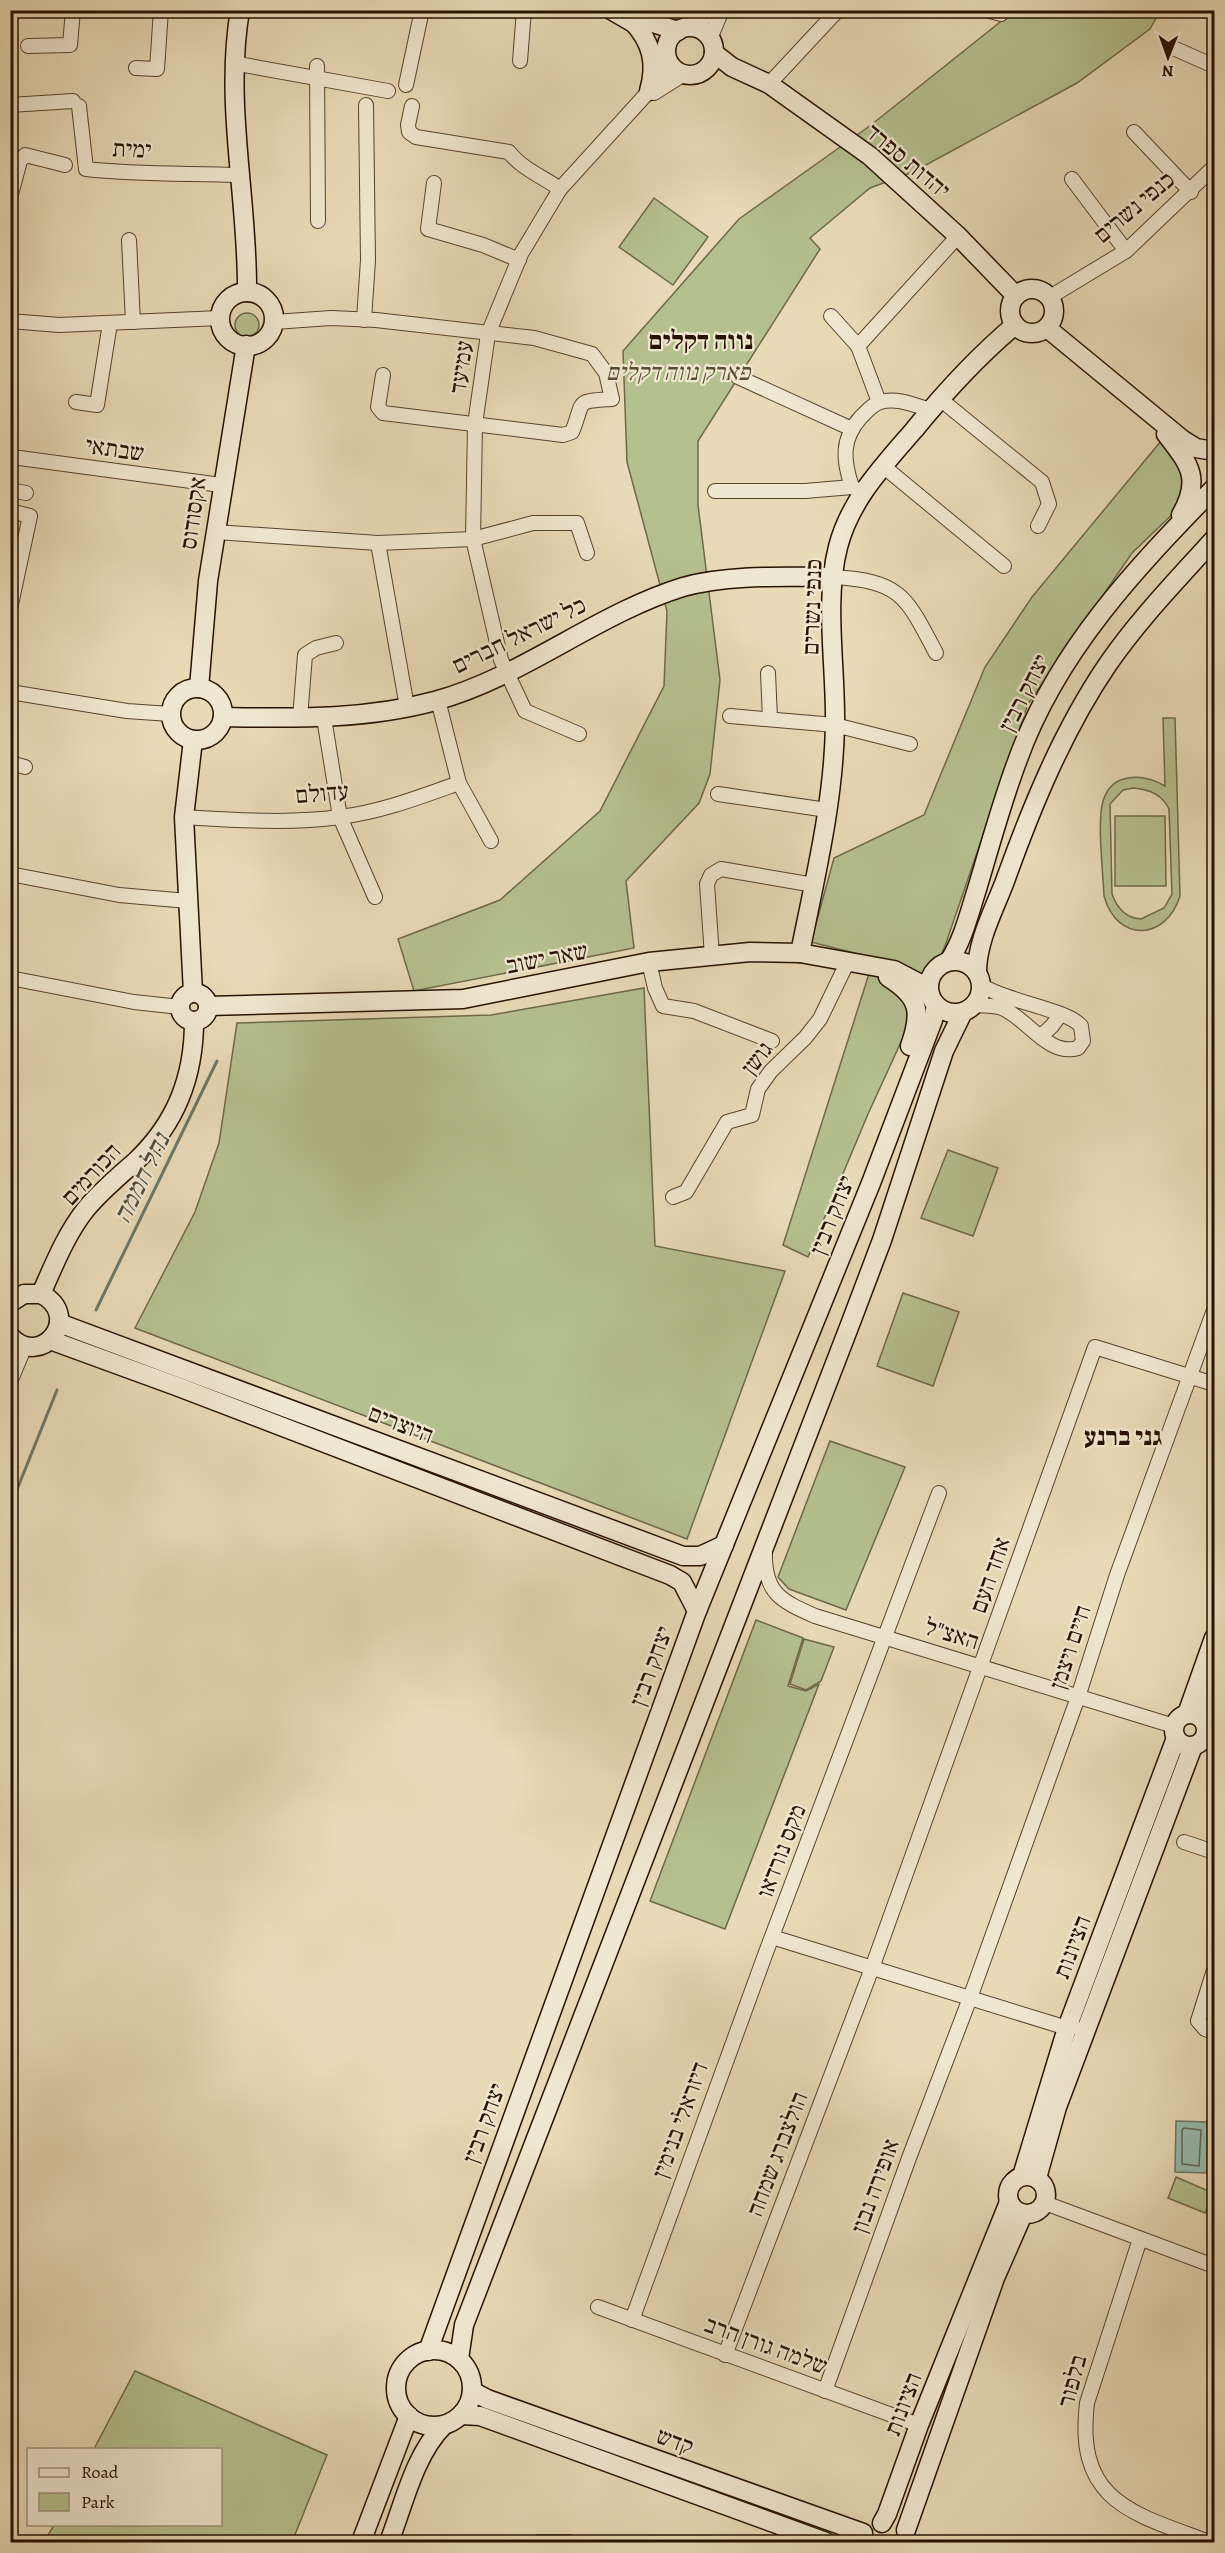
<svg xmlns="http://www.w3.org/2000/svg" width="1225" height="2553" viewBox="0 0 1225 2553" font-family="Alegreya,'Frank Ruhl Libre',serif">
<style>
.green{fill:#b5c08f;stroke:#6e6848;stroke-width:1.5;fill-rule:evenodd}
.water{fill:#97bbaf;stroke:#6a7769;stroke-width:1.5}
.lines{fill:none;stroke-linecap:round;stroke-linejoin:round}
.shore{stroke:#5f6658;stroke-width:1.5}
.stream{stroke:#6a7769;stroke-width:3}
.street-casing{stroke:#57432e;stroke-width:16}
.secondary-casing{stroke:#271100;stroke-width:21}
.street{stroke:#f0e7d0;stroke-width:14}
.secondary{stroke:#f0e7d0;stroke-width:18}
.labels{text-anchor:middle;stroke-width:4.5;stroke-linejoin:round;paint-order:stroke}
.street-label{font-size:24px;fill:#271100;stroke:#f0e7d0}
.park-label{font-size:24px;font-style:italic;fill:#594e32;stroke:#f0e7d0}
.neighbourhood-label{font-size:26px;font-weight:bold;fill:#271100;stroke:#f0e7d0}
.water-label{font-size:26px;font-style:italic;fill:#4e4c3d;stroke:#f0e7d0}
</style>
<rect width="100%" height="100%" fill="#e8dab6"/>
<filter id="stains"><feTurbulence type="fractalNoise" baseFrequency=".00333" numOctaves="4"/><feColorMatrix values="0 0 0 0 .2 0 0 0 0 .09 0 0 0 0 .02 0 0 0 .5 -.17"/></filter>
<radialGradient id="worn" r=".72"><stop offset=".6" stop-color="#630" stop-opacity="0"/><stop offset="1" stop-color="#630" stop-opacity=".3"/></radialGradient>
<g class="green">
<path d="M1014 11H1160L1150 29 1077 83 913 172 870 188 810 238 820 249 698 441V505L720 680 710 774 699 803 626 881 634 948 414 991 398 939 500 900 600 811 664 686 667 611 627 462 623 351 739 219 871 125Z"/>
<path d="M654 198 708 237 673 285 619 247Z"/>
<circle cx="247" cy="325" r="12"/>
<path d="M1161 441 1186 472 1181 506 1132 553 1028 704 945 946 868 1114 808 1257 783 1245 874 958 811 942 834 858 924 815 985 667 1032 597Z"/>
<path d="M1163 718H1175L1180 896C1166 941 1117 943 1104 896 1103 871 1097 822 1103 801 1112 771 1144 774 1165 786ZM1133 788C1148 789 1162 794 1169 809L1172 894 1164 908 1141 919C1125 918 1117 908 1112 894L1110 804 1123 790Z"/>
<path d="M1115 816H1165L1166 886H1115Z"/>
<path d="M644 988 655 1246 785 1271 687 1539 135 1328 195 1212 219 1143 237 1023 491 1015Z"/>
<path d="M948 1150 998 1168 973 1236 921 1218Z"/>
<path d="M903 1293 959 1312 933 1386 877 1366Z"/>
<path d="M830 1441 905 1467 846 1610 789 1589 778 1577Z"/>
<path d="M756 1620 803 1638 788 1686 806 1691 819 1684 725 1929 650 1901Z"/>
<path d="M804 1639 834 1647 821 1681 806 1690 790 1684Z"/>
<path d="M1176 2177 1213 2193 1205 2213 1168 2198Z"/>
<path d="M135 2371 327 2455 292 2542H44L54 2525 220 2524V2450L94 2449Z"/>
</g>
<path class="water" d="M1176 2121 1207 2122V2173L1175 2172Z"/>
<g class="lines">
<path class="shore" d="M1184 2128 1201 2130 1199 2166 1182 2164V2130Z"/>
<g class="stream">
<path d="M96 1310 217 1061"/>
<path d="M10 1507 57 1390"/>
</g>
<defs>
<g id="street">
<path d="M986 10 1001 14"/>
<path d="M692 28 714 10"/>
<path d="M710 39 722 10"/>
<path d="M28 46 70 45 73 10"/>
<path d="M1171 47 1214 66"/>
<path d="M520 61 524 10"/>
<path d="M233 63 388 91"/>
<path d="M317 66 318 221"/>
<path d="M136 68 157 69 161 10"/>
<path d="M769 84 838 10"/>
<path d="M406 85 422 10"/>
<path d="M654 93 684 74"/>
<path d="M10 105 73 101"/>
<path d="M79 106 86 169C138 175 189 173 241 175"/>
<path d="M412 106 408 125 409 132 416 137 509 152C521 168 543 177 560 189"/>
<path d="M1134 132 1191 192"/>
<path d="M1072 179 1126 251"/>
<path d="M434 183 428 229 483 245 519 260"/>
<path d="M10 198 20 161 25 155 65 165"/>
<path d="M129 240 133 322"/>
<path d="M1050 297 1126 251 1214 167"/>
<path d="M831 316 858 346 879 402"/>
<path d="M364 320 368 260 366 105"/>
<path d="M10 321 59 325 220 318"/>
<path d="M274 322 331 318 376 320 534 338 592 354 606 373 612 399C573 401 585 401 572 432L563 435 383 413 378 407 383 375"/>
<path d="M858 346 958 236"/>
<path d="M738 377 852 429"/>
<path d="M940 399 1042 482 1049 504 1038 526"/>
<path d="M76 402 97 405 110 323"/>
<path d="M10 466 12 457 221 485"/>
<path d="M883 466 1004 566"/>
<path d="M10 490 26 493"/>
<path d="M715 491H805L852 487"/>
<path d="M862 492 852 487C843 460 841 439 861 417 866 412 873 404 880 402 896 397 915 405 930 410"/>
<path d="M10 511 30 516 10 609"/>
<path d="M215 532 378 543 473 539 533 523H577L587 553"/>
<path d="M378 543 407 707"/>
<path d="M833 577C901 581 906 596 936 653"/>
<path d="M768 673 770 719"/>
<path d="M10 692 127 711 170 714"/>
<path d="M438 700 459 783 491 841"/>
<path d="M730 716 835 725 910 744"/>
<path d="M300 718 305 655 316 648 336 643"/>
<path d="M324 718 340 817 375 897"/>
<path d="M579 734 525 711 501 660 473 539 475 424 488 334 521 254 560 189 661 78 670 64"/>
<path d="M10 763 25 767"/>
<path d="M718 794 827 810"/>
<path d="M184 817C235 820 289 824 340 817 381 812 420 797 459 783"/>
<path d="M10 874 119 895 188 901"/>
<path d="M712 956 707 884 711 875 721 869 814 885"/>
<path d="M649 962 655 988 663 1006 694 1011 772 1041"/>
<path d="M10 978 134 1002 180 1007"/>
<path d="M974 1005C983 1006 993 1005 1002 1008 1027 1018 1048 1057 1078 1048L1083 1041 1081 1026C1066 1009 1007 1002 981 985"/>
<path d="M1041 1036 1052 1026 1060 1015"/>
<path d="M673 1197 686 1192 727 1122 752 1115 758 1089 771 1071 805 1038 820 1019 848 961"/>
<path d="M10 1382 25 1346"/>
<path d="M765 1552C764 1593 781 1601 815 1616L1174 1726"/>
<path d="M1184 1842 1214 1852"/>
<path d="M772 1937 1067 2028 1074 2027"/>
<path d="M1214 1970 1198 2021 1205 2029 1214 2032"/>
<path d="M1045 2203 1214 2266"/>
<path d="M1140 2239 1087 2403C1075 2502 1132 2513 1209 2542"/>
<path d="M598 2307 919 2425"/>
<path d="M632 2320 765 1955 939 1493"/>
<path d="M725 2355 872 1968 1095 1347 1214 1384"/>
<path d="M825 2391 909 2158 970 1998 1078 1697 1117 1575 1214 1310"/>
<path d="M539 2542H569"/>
</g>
<g id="secondary">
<path d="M240 10C224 105 248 197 247 292"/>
<path d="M611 10 642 28"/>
<path d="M631 16 678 31"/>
<path d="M632 21C652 42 657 64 649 91"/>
<circle cx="690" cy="51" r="24"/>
<path d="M714 53 732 67 769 84 870 156 958 236 1016 296"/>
<circle cx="1032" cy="311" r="22"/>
<circle cx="247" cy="319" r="27"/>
<path d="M1047 328 1183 440 1196 448 1214 451"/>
<path d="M1166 434C1189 464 1202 478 1181 515"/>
<path d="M199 688 208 581 246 345"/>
<circle cx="197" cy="714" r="26"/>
<path d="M223 717C295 718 365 720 435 701 523 677 596 614 683 587 728 574 786 577 833 577"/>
<path d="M193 740 184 817 193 993"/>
<path d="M800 953C815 878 834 801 835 724 836 668 824 601 838 547 850 500 883 466 914 430 945 392 977 357 1015 325"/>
<circle cx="955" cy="987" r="26"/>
<path d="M949 961C963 940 969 914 977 889 990 846 1002 801 1018 759 1057 651 1136 568 1214 488"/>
<path d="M977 972C977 941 994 910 1005 881 1032 806 1063 730 1108 664 1139 619 1178 579 1214 539"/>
<path d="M888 977C920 997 922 1012 910 1046"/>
<circle cx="194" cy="1007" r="14"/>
<path d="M208 1006 463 999 649 962 750 952 800 953 894 970 917 982 930 995"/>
<path d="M41 1294C54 1265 66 1234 86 1209 101 1191 119 1176 136 1161 177 1122 194 1076 194 1021"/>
<path d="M10 1303 24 1294H41C84 1316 41 1370 10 1336"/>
<path d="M59 1323 683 1556H700L724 1545"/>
<path d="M50 1340 176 1386 670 1575 682 1582 697 1611"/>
<circle cx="1190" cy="1730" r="16"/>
<path d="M1187 1714 1214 1638"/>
<path d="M1202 1718 1214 1678"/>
<circle cx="1027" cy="2195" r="19"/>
<path d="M1022 2176 1067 2028 1176 1738"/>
<path d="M1037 2178 1057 2107 1193 1746"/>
<circle cx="434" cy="2388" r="38"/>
<path d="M428 2351 697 1611 871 1183 933 1020 936 1005"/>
<path d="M459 2359 464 2325 851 1322 882 1240 944 1051 963 1012"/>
<path d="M472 2391 487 2399 863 2533"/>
<path d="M461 2415 480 2416 826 2542"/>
<path d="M882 2523 887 2514 919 2425 1009 2202"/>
<path d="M906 2530 995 2278 1023 2214"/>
<path d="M361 2542 409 2416"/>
<path d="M389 2542C404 2504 414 2455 444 2425"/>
</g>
</defs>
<use href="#street" class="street-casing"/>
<use href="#secondary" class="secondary-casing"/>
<use href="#street" class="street"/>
<use href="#secondary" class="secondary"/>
</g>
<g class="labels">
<g class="street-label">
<text transform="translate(132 149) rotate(2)" y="8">ימית</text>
<text transform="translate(908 161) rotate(40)" y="8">יהדות ספרד</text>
<text transform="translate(1134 207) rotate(-40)" y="8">כנפי נשרים</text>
<text transform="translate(461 367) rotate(-82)" y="8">עמיעד</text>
<text transform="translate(115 449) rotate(8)" y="8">שבתאי</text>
<text transform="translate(193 513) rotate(-82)" y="8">אקסודוס</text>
<text transform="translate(812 607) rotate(-88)" y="8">כנפי נשרים</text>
<text transform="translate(519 635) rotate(-26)" y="8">כל ישראל חברים</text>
<text transform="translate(1024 693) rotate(-63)" y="8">יצחק רבין</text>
<text transform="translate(322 793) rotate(-5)" y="8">עדולם</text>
<text transform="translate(547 958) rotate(-11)" y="8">שאר ישוב</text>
<text transform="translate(757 1058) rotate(-52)" y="8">גושן</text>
<text transform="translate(91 1174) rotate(-47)" y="8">הכורמים</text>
<text transform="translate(832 1215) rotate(-68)" y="8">יצחק רבין</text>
<text transform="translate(401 1424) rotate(21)" y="8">היוצרים</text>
<text transform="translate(990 1575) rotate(-71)" y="8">אחד העם</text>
<text transform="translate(952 1634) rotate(17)" y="8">האצ"ל</text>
<text transform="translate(1070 1647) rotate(-72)" y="8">חיים ויצמן</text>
<text transform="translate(651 1666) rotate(-70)" y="8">יצחק רבין</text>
<text transform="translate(781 1851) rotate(-69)" y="8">מקס נורדאו</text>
<text transform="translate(1072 1947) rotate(-69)" y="8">הציונות</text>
<text transform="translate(680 2120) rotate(-70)" y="8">דיזראלי בנימין</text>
<text transform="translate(484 2123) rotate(-70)" y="8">יצחק רבין</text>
<text transform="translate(777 2154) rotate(-69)" y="8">הולצברג שמחה</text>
<text transform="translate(875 2186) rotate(-70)" y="8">אופירה נבון</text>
<text transform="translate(766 2345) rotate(20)" y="8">שלמה גורן הרב</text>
<text transform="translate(1072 2381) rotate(-75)" y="8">בלפור</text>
<text transform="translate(903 2404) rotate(-69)" y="8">הציונות</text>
<text transform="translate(675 2441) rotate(20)" y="8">קדש</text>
</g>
<g class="park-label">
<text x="678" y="380">פארק נווה דקלים</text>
</g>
<g class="neighbourhood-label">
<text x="701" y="349">נווה דקלים</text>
<text x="1123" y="1445">גני ברנע</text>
</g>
<g class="water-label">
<text transform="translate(141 1178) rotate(-64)" y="9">נחל חממה</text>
</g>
</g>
<rect width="1225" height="2553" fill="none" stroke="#e8dab6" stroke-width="36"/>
<rect x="12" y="12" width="1201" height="2529" fill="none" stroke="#271100" stroke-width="3"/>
<rect x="18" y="18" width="1189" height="2517" fill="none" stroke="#271100" stroke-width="1.5"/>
<rect x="27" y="2448" width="195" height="78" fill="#f0e7d0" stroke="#a0917d" stroke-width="1.5"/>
<rect x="39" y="2468" width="30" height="9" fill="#f0e7d0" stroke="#a0917d" stroke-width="1.5"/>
<text x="81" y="2478" font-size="18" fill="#271100">Road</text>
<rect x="39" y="2493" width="30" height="18" fill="#b5c08f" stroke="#a0917d" stroke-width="1.5"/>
<text x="81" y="2508" font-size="18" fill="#271100">Park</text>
<g transform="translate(1168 57) rotate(181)" stroke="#f0e7d0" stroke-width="4.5" paint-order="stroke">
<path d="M0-4.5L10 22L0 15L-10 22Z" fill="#271100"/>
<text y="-9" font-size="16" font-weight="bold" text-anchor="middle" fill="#271100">N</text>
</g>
<rect width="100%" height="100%" filter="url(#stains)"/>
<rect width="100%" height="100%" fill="url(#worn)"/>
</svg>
